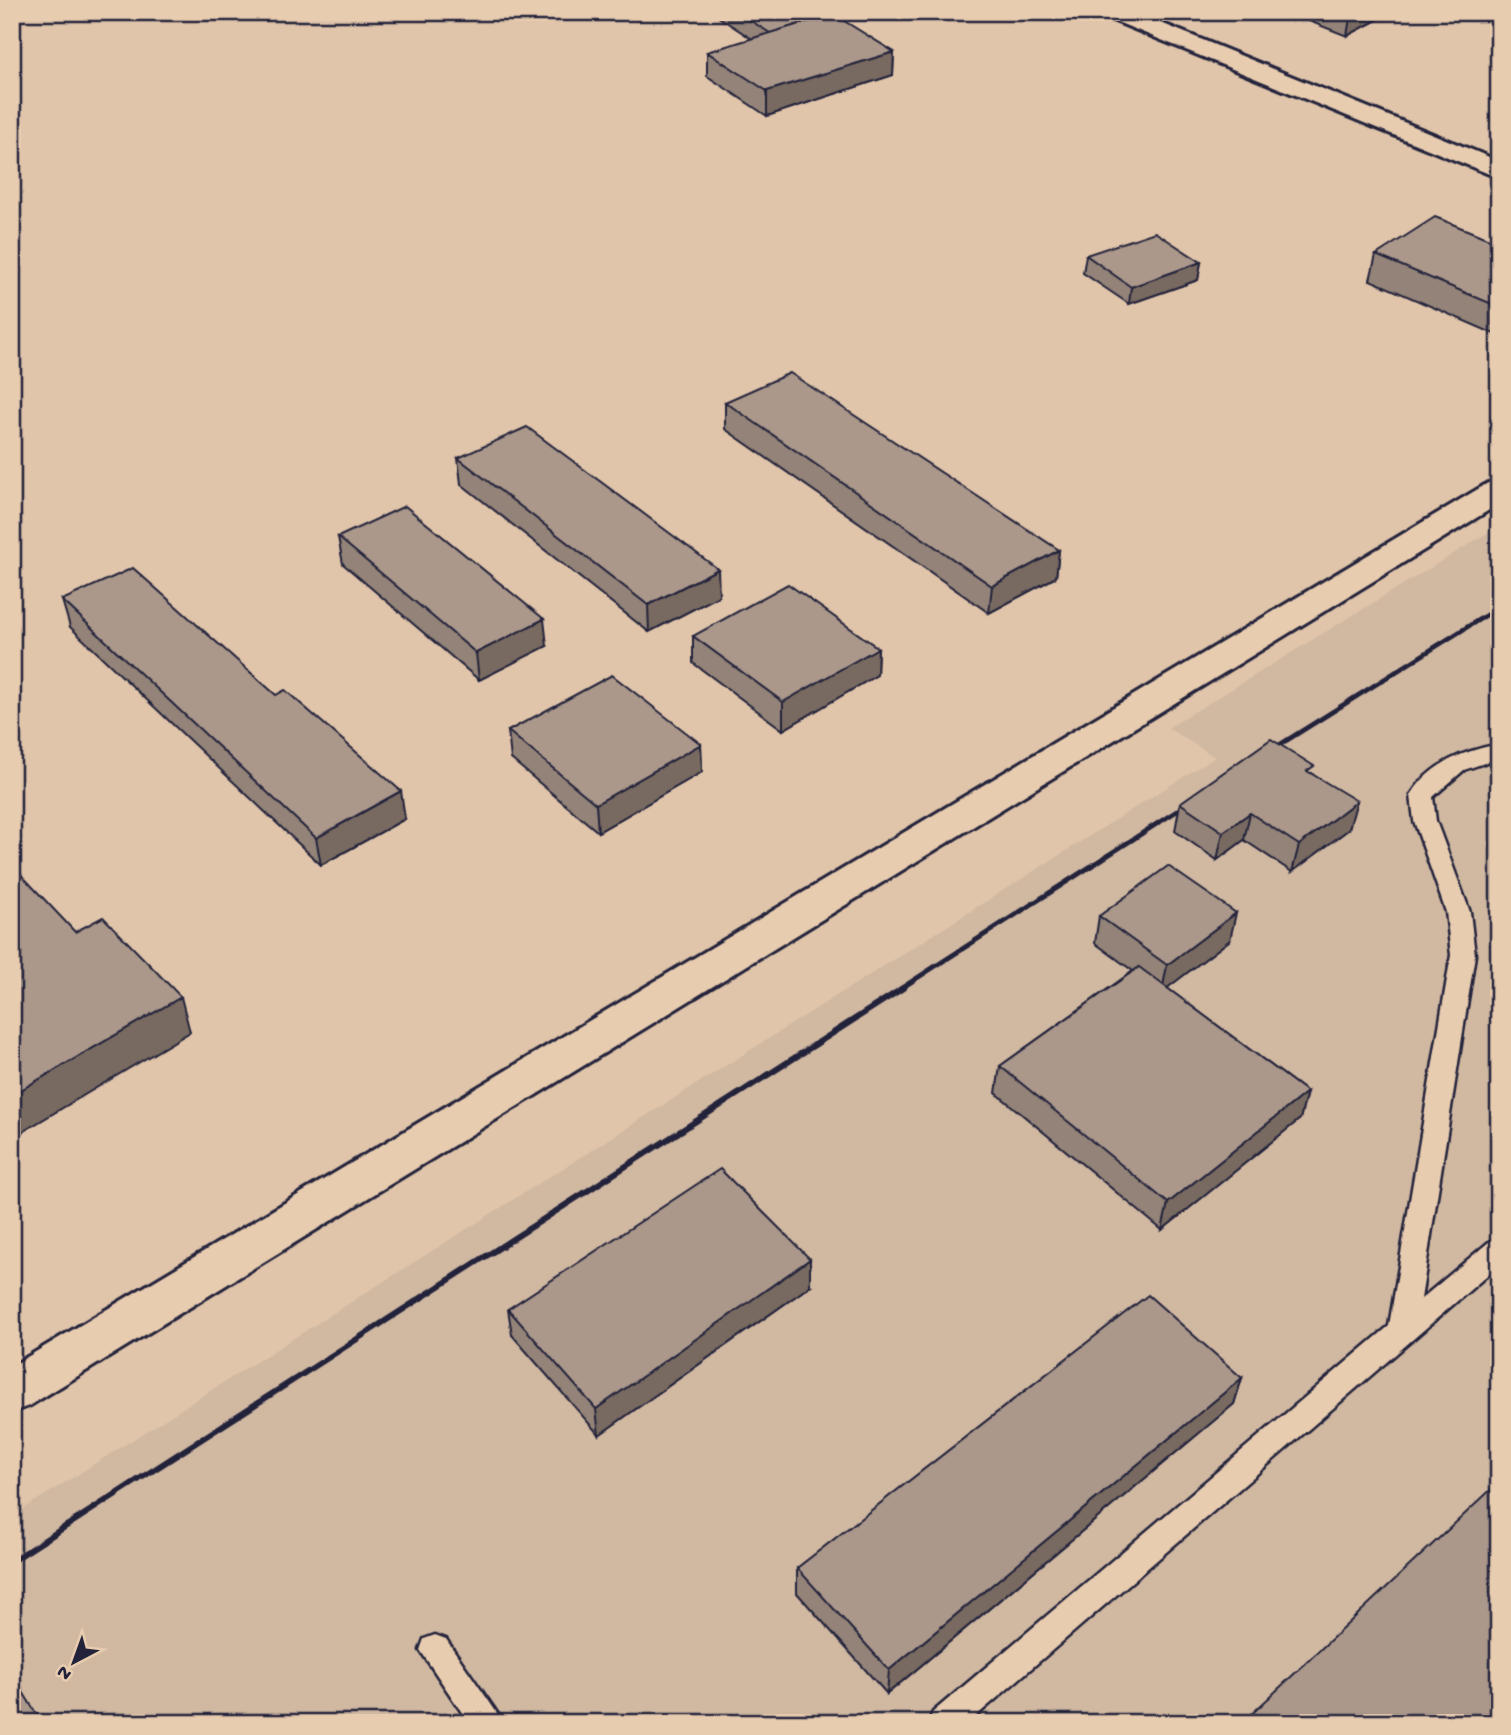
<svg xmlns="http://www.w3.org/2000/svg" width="1511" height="1735" viewBox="0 0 1511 1735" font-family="'Gochi Hand',sans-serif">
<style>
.built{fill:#d0b8a1}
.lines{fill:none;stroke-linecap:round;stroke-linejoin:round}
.lane-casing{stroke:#22223b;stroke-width:5}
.street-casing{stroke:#22223b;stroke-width:6}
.lane{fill:#e8ccaf;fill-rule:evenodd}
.street{fill:#e8ccaf;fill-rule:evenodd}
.rail-far1{stroke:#22223b;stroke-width:5}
.rail{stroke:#22223b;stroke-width:6}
.wall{fill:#938378;stroke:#22223b;stroke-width:2}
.shaded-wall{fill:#786a61;stroke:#22223b;stroke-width:2}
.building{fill:#ab988b;stroke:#22223b;stroke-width:2}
</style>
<rect width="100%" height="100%" fill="#e0c5aa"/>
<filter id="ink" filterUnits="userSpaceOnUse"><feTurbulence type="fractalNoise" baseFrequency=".0143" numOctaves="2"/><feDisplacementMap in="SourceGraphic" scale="14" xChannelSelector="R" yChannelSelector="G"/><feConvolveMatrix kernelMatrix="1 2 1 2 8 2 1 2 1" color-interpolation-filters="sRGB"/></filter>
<g filter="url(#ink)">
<path class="built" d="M1499 526V1723H12V1516L1215 757 1168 728Z"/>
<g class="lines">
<defs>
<g id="lane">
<path d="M1499 744V758L1464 770 1433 797 1436 821 1470 912 1475 955 1421 1299 1490 1241 1499 1238V1265L968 1723H928L933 1712 1389 1326 1451 955 1446 912 1414 821 1411 795C1430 763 1464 751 1499 744Z"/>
<path d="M435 1635 446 1639 504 1723H469L420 1650 424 1639Z"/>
</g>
<g id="street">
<path d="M1101 12H1134L1499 161V178L1105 17Z"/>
<path d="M1499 481V504L29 1406 12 1412V1366L1488 483Z"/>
</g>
</defs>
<use href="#lane" class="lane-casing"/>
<use href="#street" class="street-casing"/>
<use href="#lane" class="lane"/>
<use href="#street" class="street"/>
<g class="rail-far1">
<path d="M1265 754 1499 607"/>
<path d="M900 989 1197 798"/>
</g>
<path class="rail" d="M12 1561 903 988"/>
</g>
<g class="wall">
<path d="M614 12H642L623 18Z"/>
<path d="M711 12H837L843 16V21L894 52 893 75 767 116 707 76V52L752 39Z"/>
<path d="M1286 12H1392L1347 36Z"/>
<path d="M1499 243V336L1370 280 1376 255Z"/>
<path d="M1086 255 1201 262 1198 280 1129 304 1083 273Z"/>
<path d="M725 402 1059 550 1056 577 989 613 725 429Z"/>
<path d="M458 458 719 596 649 632 461 484Z"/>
<path d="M338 537 547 646 479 680 343 564Z"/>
<path d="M62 600 405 819 321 865 70 627Z"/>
<path d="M693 636 878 648 877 675 783 730 693 663Z"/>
<path d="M508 731 701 744 702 772 598 832 511 759Z"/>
<path d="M1312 773 1349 829 1292 872 1244 840 1217 860 1175 831 1180 803Z"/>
<path d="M1099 916 1230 940 1167 988 1307 1092 1300 1119 1162 1230 996 1093 1000 1066 1133 971 1095 943Z"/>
<path d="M810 1286 599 1435 512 1335 508 1309Z"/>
<path d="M1242 1378 1234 1404 887 1694 797 1593V1568Z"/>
</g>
<g class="shaded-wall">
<path d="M622 12H642L623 18Z"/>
<path d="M1351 12H1392L1347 36Z"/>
<path d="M894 52 893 75 767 116V91Z"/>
<path d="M1201 262 1198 280 1129 304 1131 287Z"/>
<path d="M1059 550 1056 577 989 613 992 586Z"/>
<path d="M718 569 719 596 649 632 648 605Z"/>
<path d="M544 619 547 646 479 680 476 653Z"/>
<path d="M878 648 877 675 783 730V702Z"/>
<path d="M701 744 702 772 598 832 596 804Z"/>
<path d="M401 791 405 819 321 865 316 838Z"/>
<path d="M1357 801 1349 829 1292 872 1299 845Z"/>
<path d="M1250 813 1244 840 1217 860 1223 832Z"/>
<path d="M1236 913 1230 940 1162 992 1167 965Z"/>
<path d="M181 997 190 1032 12 1138V1095Z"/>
<path d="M1307 1092 1300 1119 1162 1230 1168 1203Z"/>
<path d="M810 1259V1286L599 1435 596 1409Z"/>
<path d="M1242 1378 1234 1404 887 1694 889 1670Z"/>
</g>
<g class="building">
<path d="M737 12H837L843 16 838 18 833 14 770 33Z"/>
<path d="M833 14 894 52 767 91 707 52Z"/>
<path d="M1435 217 1499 243V307L1376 255Z"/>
<path d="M1155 232 1201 262 1131 287 1086 255Z"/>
<path d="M790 373 1059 550 992 586 725 402Z"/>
<path d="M527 427 718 569 648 605 458 458Z"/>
<path d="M405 506 544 619 476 653 338 537Z"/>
<path d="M133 568 276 695 285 690 401 791 316 838 62 600Z"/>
<path d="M788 584 878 648 783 702 693 636Z"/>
<path d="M612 675 701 744 596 804 508 731Z"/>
<path d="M1271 739 1314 766 1307 771 1357 801 1299 845 1250 813 1223 832 1180 803Z"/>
<path d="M12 865 75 932 103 917 181 997 12 1095Z"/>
<path d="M1168 866 1236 913 1167 965 1099 916Z"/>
<path d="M1139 967 1307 1092 1168 1203 1000 1066Z"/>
<path d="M720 1169 810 1259 596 1409 508 1309Z"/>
<path d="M1148 1295 1242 1378 889 1670 797 1568Z"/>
<path d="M1499 1482V1723H1242Z"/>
<path d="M12 1674 42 1723H12Z"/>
</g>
</g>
<rect width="1511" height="1735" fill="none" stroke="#e8ccaf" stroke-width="42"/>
<rect x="21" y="21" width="1469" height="1693" fill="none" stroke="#22223b" stroke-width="2.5" filter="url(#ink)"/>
<g transform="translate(74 1662) rotate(221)" stroke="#e8ccaf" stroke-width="5" paint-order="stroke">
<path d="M0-5L12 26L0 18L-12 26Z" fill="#22223b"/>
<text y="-10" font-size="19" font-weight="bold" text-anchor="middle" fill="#22223b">N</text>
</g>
</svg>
